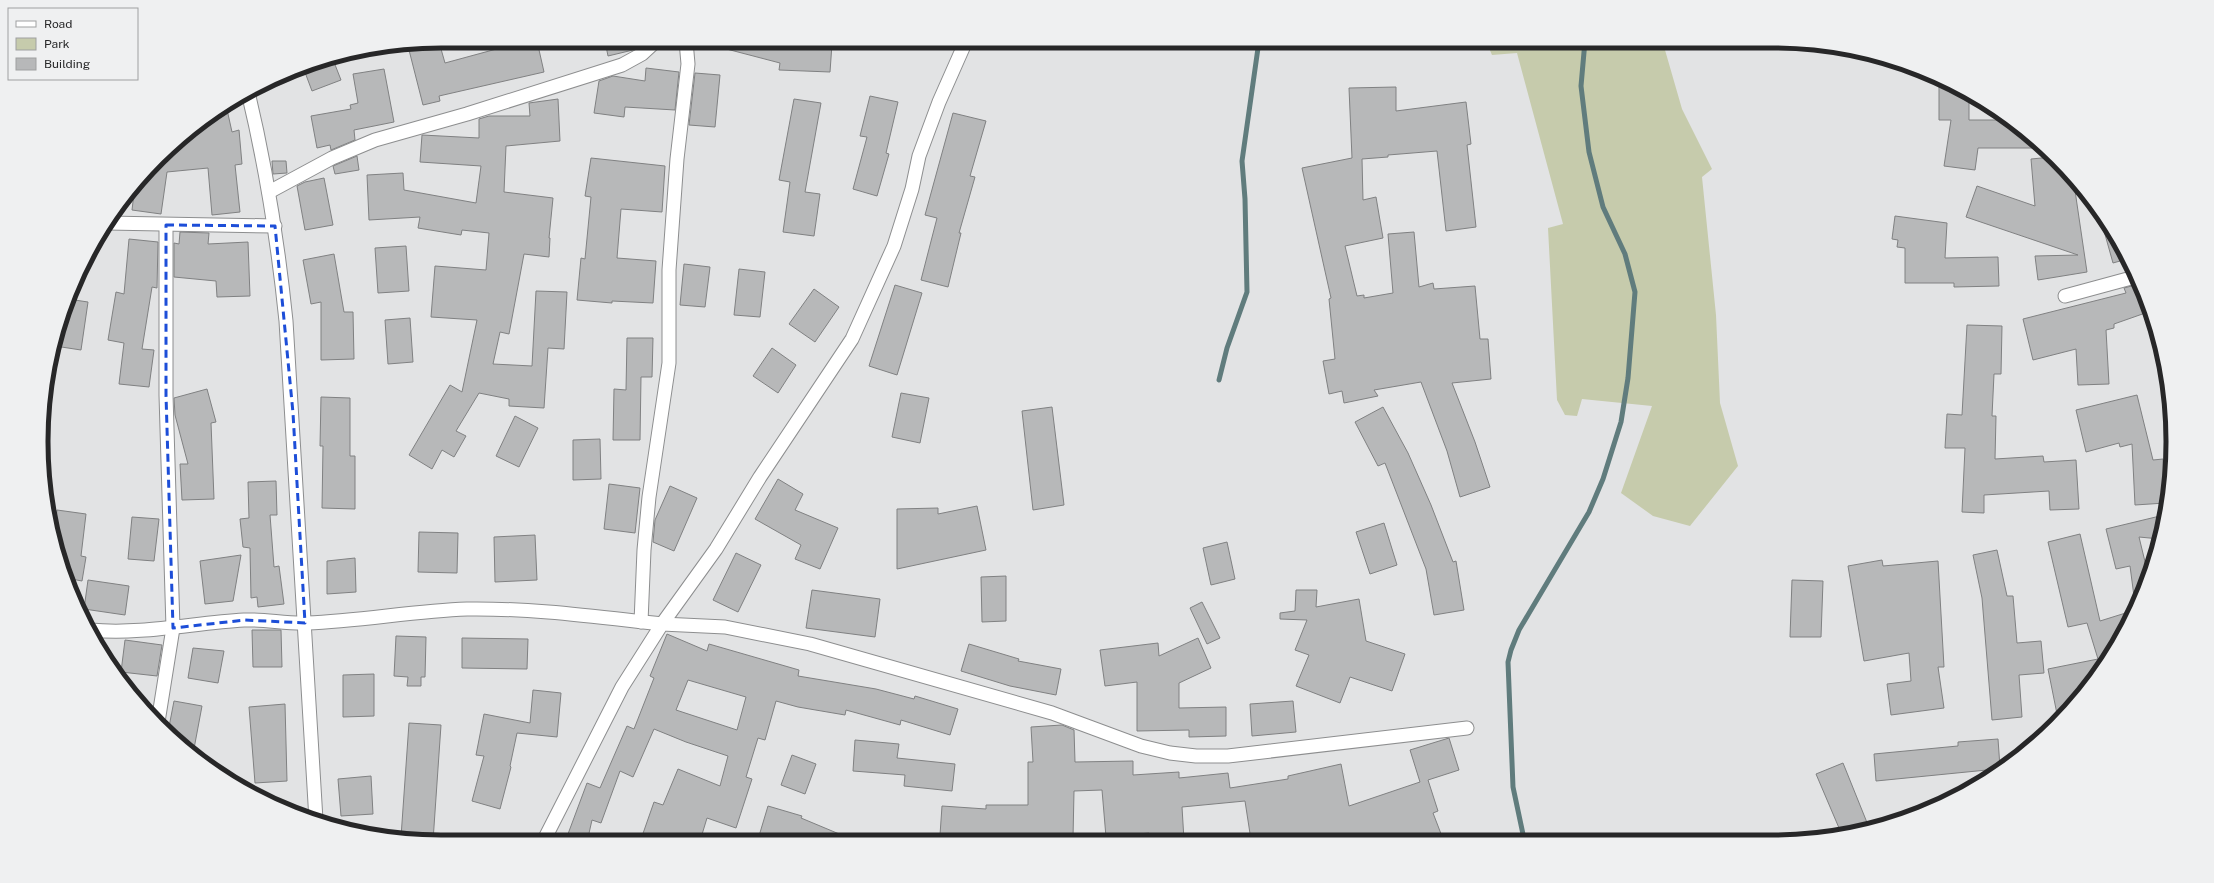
<svg xmlns="http://www.w3.org/2000/svg" width="2214" height="883" viewBox="0 0 2214 883" font-family="'Public Sans',sans-serif">
<style>
.green{fill:#c6cbac}
.lines{fill:none;stroke-linecap:round;stroke-linejoin:round}
.stream{stroke:#607c7d;stroke-width:5}
.building{fill:#b7b8b9;stroke:#808182;fill-rule:evenodd}
.minor-casing{stroke:#8d8e8f;stroke-width:15}
.minor{stroke:#fff;stroke-width:13}
.marked{fill:none;stroke:#1d4ed8;stroke-width:3;stroke-dasharray:8 5;stroke-linejoin:round}
.rim{fill:none;stroke:#272728;stroke-width:5}
</style>
<rect width="100%" height="100%" fill="#e2e3e4"/>
<path class="green" d="M1486 41H1631L1665 50 1682 109 1712 169 1702 177 1716 315 1720 403 1738 466 1690 526 1653 516 1621 493 1652 406 1582 399 1577 416 1565 415 1557 400 1548 228 1563 224 1517 53 1492 55Z"/>
<g class="lines">
<g class="stream">
<path d="M1219 380 1227 348 1247 292 1245 199 1242 161 1259 41"/>
<path d="M1524 839 1513 787 1508 662 1511 650 1519 630 1589 512 1603 479 1621 422 1628 378 1635 292 1625 254 1603 207 1589 152 1581 86 1585 41"/>
</g>
</g>
<g class="building">
<path d="M526 41H537L544 72 439 96 440 101 423 105 409 50 439 42 445 63Z"/>
<path d="M605 41H644L633 50 608 56Z"/>
<path d="M715 41 832 44 830 72 779 70 780 63 715 46Z"/>
<path d="M332 57 341 80 312 91 303 67Z"/>
<path d="M646 68 679 72 675 110 625 107 624 117 594 113 599 81 613 76 645 81Z"/>
<path d="M384 69 394 122 354 130 355 140 331 150 330 145 317 148 311 116 351 109 350 105 358 103 353 74Z"/>
<path d="M695 73 720 75 715 127 689 125Z"/>
<path d="M1939 78 1969 94V120H2010L2042 148H1978L1975 170 1944 166 1951 120H1939Z"/>
<path d="M1396 87V111L1466 102 1471 144 1467 145 1476 227 1446 231 1437 151 1388 155V157L1362 159 1363 200 1376 197 1383 238 1345 246 1357 296 1364 295V298L1393 293 1388 234 1414 232 1419 287 1433 283 1434 289 1475 286 1480 339H1488L1491 379 1452 383 1475 442 1490 487 1460 497 1447 451 1421 382 1374 390 1378 396 1344 403 1342 391 1329 394 1323 361 1335 359 1329 299 1331 298 1302 168 1352 158 1349 88Z"/>
<path d="M870 96 898 102 886 153 889 154 877 196 853 189 867 137 860 136Z"/>
<path d="M558 99 560 141 506 146 504 192 553 198 549 238H550L549 257 524 254 509 334 500 332 493 364 532 366 536 291 567 292 564 349 548 348 544 408 509 406V399L479 393 456 431 466 436 454 457 442 450 432 469 409 455 450 385 462 392 477 320 431 317 435 266 486 270 489 233 462 230 461 235 418 228 420 217 369 220 367 175 403 173 404 190 476 203 481 166 420 162 422 135 479 138V119L489 116H530L529 103Z"/>
<path d="M794 99 821 103 805 192 820 194 814 236 783 232 790 182 779 180Z"/>
<path d="M226 105 232 132 239 130 242 164 235 165 240 212 212 215 208 168 167 172 161 214 132 210 135 185 140 178 178 140Z"/>
<path d="M953 113 986 121 970 176 975 177 959 233H961L948 287 921 280 937 218 925 215Z"/>
<path d="M357 156 359 170 335 174 333 166Z"/>
<path d="M2052 157 2073 177 2087 272 2038 280 2035 256 2078 255 1966 217 1977 186 2035 206 2031 159Z"/>
<path d="M591 158 665 166 662 212 621 209 617 258 656 261 653 303 612 301V303L577 300 581 258 585 259 591 197 585 196Z"/>
<path d="M272 161H286L287 173 273 174Z"/>
<path d="M324 178 333 225 305 230 297 186 305 182Z"/>
<path d="M1895 216 1947 223 1945 258 1998 257 1999 286 1954 287V283H1905V248L1897 247 1898 240 1892 239Z"/>
<path d="M2103 219 2119 241 2127 259 2113 263 2101 220Z"/>
<path d="M180 232 209 233 208 244 248 242 250 296 217 297 216 281 174 277V243L179 244Z"/>
<path d="M129 239 158 242 157 288 152 287 142 349 154 350 149 387 119 384 124 343 108 340 116 292 124 294Z"/>
<path d="M406 246 409 291 378 293 375 248Z"/>
<path d="M334 254 344 312H353L354 359 321 360V302L311 304 303 260Z"/>
<path d="M684 264 710 267 705 307 680 305Z"/>
<path d="M739 269 765 272 760 317 734 315Z"/>
<path d="M2139 284 2151 311 2114 324V328L2106 330 2109 384 2078 385 2076 349 2033 360 2023 319 2126 293 2124 288Z"/>
<path d="M895 285 922 293 897 375 869 366Z"/>
<path d="M814 289 839 307 815 342 789 324Z"/>
<path d="M68 299 88 302 81 350 55 346 62 313Z"/>
<path d="M410 318 413 362 388 364 385 320Z"/>
<path d="M1967 325 2002 326 2001 374H1994L1992 416H1996L1995 459 2043 456 2044 462 2076 460 2079 509 2050 510 2049 491 1984 495V513L1962 512 1965 448H1945L1947 414 1962 415Z"/>
<path d="M627 338H653L652 377H641L640 440H613L614 389 626 390Z"/>
<path d="M772 348 796 365 778 393 753 376Z"/>
<path d="M207 389 216 422 211 423 214 499 182 500 180 464H188L175 415 174 398Z"/>
<path d="M901 393 929 398 920 443 892 437Z"/>
<path d="M2137 395 2153 460 2163 459 2165 503 2135 505 2132 444 2120 447 2119 443 2086 452 2076 410Z"/>
<path d="M321 397 350 398V456H355V509L322 508 323 446H320Z"/>
<path d="M1052 407 1064 505 1033 510 1022 411Z"/>
<path d="M1383 407 1408 453 1431 505 1453 562 1456 561 1464 610 1434 615 1426 569 1385 463 1378 466 1355 422Z"/>
<path d="M515 416 538 428 519 467 496 456Z"/>
<path d="M600 439 601 479 573 480V440Z"/>
<path d="M778 479 803 494 795 510 838 528 820 569 795 559 801 545 755 519Z"/>
<path d="M276 481 277 515H270L274 567 279 566 284 604 258 607 257 597 251 598 250 548 243 547 240 519 249 518 248 482Z"/>
<path d="M609 484 640 488 635 533 604 529Z"/>
<path d="M670 486 697 498 674 551 653 542 655 520Z"/>
<path d="M977 506 986 550 897 569V509L938 508V514Z"/>
<path d="M57 510 86 514 81 556 86 557 82 581 66 578 54 536Z"/>
<path d="M2164 515 2160 539 2139 537 2148 574 2135 604 2130 566 2116 569 2106 529Z"/>
<path d="M132 517 159 519 154 561 128 559Z"/>
<path d="M1384 523 1397 565 1370 574 1356 532Z"/>
<path d="M419 532 458 533 457 573 418 572Z"/>
<path d="M2080 534 2100 621 2132 611 2119 642 2074 705 2067 712 2057 714 2048 669 2098 659 2087 623 2068 627 2048 542Z"/>
<path d="M535 535 537 580 495 582 494 537Z"/>
<path d="M1227 542 1235 579 1211 585 1203 548Z"/>
<path d="M1997 550 2007 596H2013L2017 643 2041 641 2044 673 2019 675 2022 717 1992 720 1982 598 1973 555Z"/>
<path d="M736 553 761 565 738 612 713 600Z"/>
<path d="M241 555 233 601 205 604 200 561Z"/>
<path d="M355 558 356 592 327 594V561Z"/>
<path d="M1882 560 1883 566 1938 561 1944 667H1938L1944 708 1891 715 1887 684 1911 681 1909 653 1864 661 1848 566Z"/>
<path d="M1006 576V621L982 622 981 577Z"/>
<path d="M88 580 129 586 125 615 84 609Z"/>
<path d="M1792 580 1823 581 1821 637H1790Z"/>
<path d="M812 590 880 599 875 637 806 628Z"/>
<path d="M1296 590H1317L1316 607 1359 599 1366 641 1405 654 1392 691 1350 677 1340 703 1296 686 1309 655 1295 650 1307 620 1280 619V613L1295 611Z"/>
<path d="M1202 602 1220 638 1207 644 1190 608Z"/>
<path d="M252 630H281L282 667H253Z"/>
<path d="M667 634 707 651 709 644 799 670 798 676 876 689 914 699 915 696 958 709 950 735 901 720 900 725 846 710 845 715 798 707 776 701 765 740 758 738 746 777 752 779 736 828 707 818 700 841 640 842 654 802 663 805 678 769 720 786 728 756 686 742 654 729 633 777 620 771 601 823 592 820 587 842H565L587 783 600 788 627 726 634 729 654 678 650 676ZM688 680 746 697 737 730 676 710Z"/>
<path d="M396 636 426 637 425 677H421V686H407L408 677 394 676Z"/>
<path d="M462 638 528 639 527 669 462 668Z"/>
<path d="M1198 638 1211 668 1179 683V708L1226 707V736L1189 737V730L1137 731V682L1105 686 1100 650 1158 643 1159 656Z"/>
<path d="M125 640 162 645 157 676 121 672Z"/>
<path d="M969 644 1019 659 1018 661 1061 669 1056 695 1010 686 961 671Z"/>
<path d="M193 648 224 651 218 683 188 678Z"/>
<path d="M374 674V716L343 717V675Z"/>
<path d="M533 690 561 693 557 737 517 733 510 766 511 767 500 809 472 801 484 756 476 755 484 714 530 723Z"/>
<path d="M174 701 202 706 193 754 168 732Z"/>
<path d="M1293 701 1296 732 1252 736 1250 704Z"/>
<path d="M285 704 287 781 255 783 249 707Z"/>
<path d="M409 723 441 725 433 841 401 837Z"/>
<path d="M1062 725 1074 730 1075 762 1133 761V775L1179 772V778L1228 773 1230 788 1288 779V776L1341 764 1349 806 1420 782 1410 750 1449 738 1459 770 1428 780 1438 811 1433 813 1443 839 1251 840 1245 801 1182 807 1184 840H1150L1149 833 1106 837 1102 790 1074 791 1073 838 1031 837V834H978V837L940 835 942 806 986 809V805H1028V762H1033L1031 727Z"/>
<path d="M1998 739 2000 767 1997 769 1876 781 1874 754 1958 746V742Z"/>
<path d="M855 740 899 744 897 758 955 764 952 791 904 786 905 775 853 771Z"/>
<path d="M792 755 816 764 805 794 781 785Z"/>
<path d="M1843 763 1870 830 1842 835 1816 774Z"/>
<path d="M371 776 373 814 341 816 338 779Z"/>
<path d="M768 806 802 816 801 818 856 841H778L759 836Z"/>
</g>
<g class="lines">
<defs>
<g id="minor">
<path d="M248 92C266 167 278 243 286 321L316 820"/>
<path d="M269 192 332 158 375 140 467 114 622 65 642 54 656 41"/>
<path d="M107 223 275 226"/>
<path d="M2065 296 2135 277"/>
<path d="M641 622 644 550 649 497 669 363V270L677 159 688 64 686 41"/>
<path d="M90 630C141 635 193 623 244 620 265 619 286 624 307 623 361 621 413 611 467 609 533 608 597 617 662 624L716 549 760 477 852 339 894 246 912 189 919 156 939 102 966 41"/>
<path d="M158 722 173 628 166 395V225"/>
<path d="M543 842 622 687 662 624 725 627 810 644 1052 713 1141 746 1170 753 1196 756H1228L1467 728"/>
</g>
</defs>
<use href="#minor" class="minor-casing"/>
<use href="#minor" class="minor"/>
</g>
<path class="marked" d="M166 225 275 226 293 413 305 623 245 620 173 628 166 395Z"/>
<path d="M0 0H2214V883H0ZM441 48H1773A393 393 0 0 1 2166 441V442A393 393 0 0 1 1773 835H441A393 393 0 0 1 48 442V441A393 393 0 0 1 441 48Z" fill="#eff0f1" fill-rule="evenodd"/>
<path class="rim" d="M441 48H1773A393 393 0 0 1 2166 441V442A393 393 0 0 1 1773 835H441A393 393 0 0 1 48 442V441A393 393 0 0 1 441 48Z"/>
<rect x="8" y="8" width="130" height="72" fill="#eff0f1" stroke="#9fa0a1"/>
<rect x="16" y="21" width="20" height="6" fill="#ffffff" stroke="#9fa0a1"/>
<text x="44" y="28" font-size="12" fill="#272728">Road</text>
<rect x="16" y="38" width="20" height="12" fill="#c6cbac" stroke="#9fa0a1"/>
<text x="44" y="48" font-size="12" fill="#272728">Park</text>
<rect x="16" y="58" width="20" height="12" fill="#b7b8b9" stroke="#9fa0a1"/>
<text x="44" y="68" font-size="12" fill="#272728">Building</text>
</svg>
